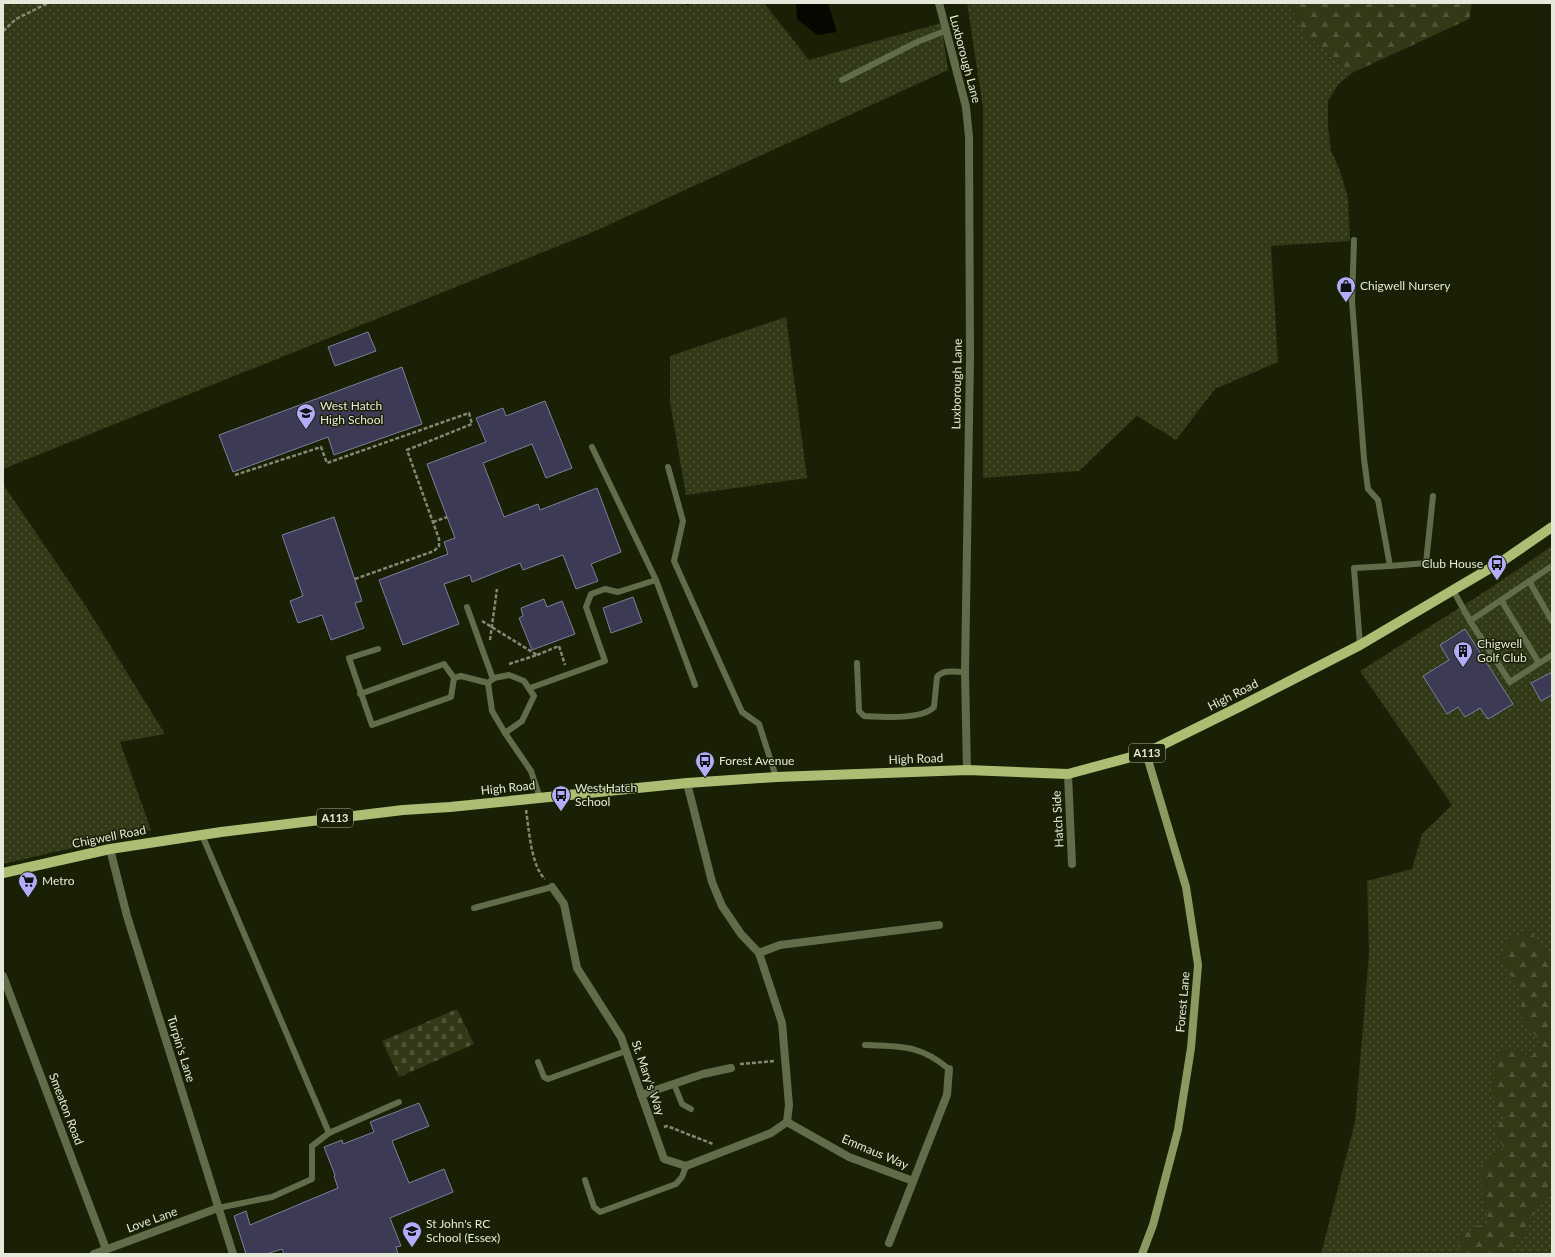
<svg xmlns="http://www.w3.org/2000/svg" width="1555" height="1257" viewBox="0 0 1555 1257" font-family="Lato,sans-serif">
<style>
.green{fill:url(#green-dots)}
.forest{fill:url(#forest-firs)}
.cemetery{fill:url(#cemetery-stones)}
.water{fill:#050800}
.building{fill:#3c3a54;stroke:#807f9c}
.lines{fill:none;stroke-linecap:round;stroke-linejoin:round}
.path{stroke:#848974;stroke-width:2.5;stroke-dasharray:4 2;stroke-linecap:butt}
.lane{stroke:#636c4a;stroke-width:6}
.street{stroke:#636c4a;stroke-width:8}
.secondary{stroke:#8c9a62;stroke-width:8}
.primary{stroke:#abbe74;stroke-width:10}
.labels{text-anchor:middle;stroke-width:3;stroke-linejoin:round;paint-order:stroke}
.shield{fill:#1a2006;stroke:#a7ad9a;stroke-width:1}
.shield-label{font-size:11px;font-weight:bold;fill:#e4e9d9}
.street-label{font-size:12px;fill:#e4e9d9;stroke:#1a2006}
.poi-label{font-size:12px;fill:#e4e9d9;stroke:#1a2006;text-anchor:start}
</style>
<defs>
<pattern id="green-dots" width="8" height="8" patternUnits="userSpaceOnUse"><rect width="8" height="8" fill="#313917"/><path d="M2 2h.1M6 6h.1" fill="none" stroke="#4f5638" stroke-width="1.8" stroke-linecap="round"/></pattern>
<pattern id="forest-firs" width="22" height="20" patternUnits="userSpaceOnUse"><rect width="22" height="20" fill="#313917"/><path d="M5 1l3.5 6h-7zM16 11l3.5 6h-7z" fill="#4f5638"/></pattern>
<pattern id="cemetery-stones" width="16" height="16" patternUnits="userSpaceOnUse"><rect width="16" height="16" fill="#313917"/><path d="M2 7V4a2 2 0 0 1 4 0v3zM10 15v-3a2 2 0 0 1 4 0v3z" fill="#4f5638"/></pattern>
</defs>
<rect width="100%" height="100%" fill="#1a2006"/>
<g class="green">
<path d="M3 3H684L687 6 692 3H764L809 60 941 23 948 70 593 232 3 469Z"/>
<path d="M967 3H1288L1305 34 1352 73 1338 85 1328 101V125L1331 151 1339 168 1348 198 1350 241 1271 246 1278 362 1215 389 1176 440 1137 416 1079 471 983 478V108Z"/>
<path d="M786 317 807 478 686 495 670 402V356Z"/>
<path d="M3 484 87 608 165 734 120 742 151 830 3 864Z"/>
<path d="M1552 546V1254H1321L1355 1122 1369 954 1367 881 1412 869 1422 834 1452 805 1360 671 1492 587Z"/>
</g>
<g class="forest">
<path d="M1288 3H1472L1469 19 1352 73 1305 34Z"/>
<path d="M1529 929 1548 955 1552 956V1188L1531 1217 1523 1238 1506 1254H1459L1458 1240 1475 1226 1489 1225C1483 1205 1481 1186 1481 1165L1504 1148 1494 1132 1504 1116 1492 1098 1495 1057 1509 1048 1532 1056 1540 1042 1521 1016V994L1499 956 1511 939Z"/>
</g>
<path class="cemetery" d="M457 1009 474 1044 399 1077 382 1041Z"/>
<path class="water" d="M796 3H828L837 32 817 35 797 19Z"/>
<g class="building">
<path d="M368 332 376 351 335 366 328 347Z"/>
<path d="M402 367 422 424 334 455 328 437 233 472 219 435Z"/>
<path d="M545 401 572 468 546 478 532 444 483 463 504 517 538 504 540 510 597 488 621 552 591 564 598 581 576 589 563 555 523 570 520 563 472 582 470 575 444 584 459 624 403 645 379 580 448 554 444 542 455 538 427 464 486 442 476 418 503 408 506 416Z"/>
<path d="M334 517 362 601 355 603 364 628 331 640 322 615 298 623 290 601 303 596 282 535Z"/>
<path d="M633 597 642 622 611 633 603 608Z"/>
<path d="M544 599 547 607 562 601 575 634 532 650 519 618 523 616 521 608Z"/>
<path d="M1465 629 1513 704 1488 719 1480 708 1465 717 1458 707 1447 714 1423 676 1449 660 1440 645Z"/>
<path d="M1552 672V695L1541 701 1531 683Z"/>
<path d="M419 1103 429 1126 392 1141 409 1183 444 1169 453 1192 390 1218 401 1246 396 1247 398 1254H284L282 1249 266 1254H246L234 1216 246 1211 250 1225 338 1188 334 1176 335 1175 324 1147 342 1140 343 1144 374 1132 370 1122Z"/>
</g>
<g class="lines">
<g class="path">
<path d="M3 31 16 19 48 3"/>
<path d="M235 475 321 447 327 463 469 413 472 424 407 450 439 539V546L434 551 355 579"/>
<path d="M433 522 447 517"/>
<path d="M482 621 537 655 509 664"/>
<path d="M490 640 497 589"/>
<path d="M537 655 559 646 565 665"/>
<path d="M526 810C529 829 531 866 545 879"/>
<path d="M740 1064 775 1061"/>
<path d="M664 1127 667 1126 713 1144"/>
</g>
<g class="lane">
<path d="M842 80 917 42 945 31"/>
<path d="M1354 240 1352 301 1364 459 1368 489 1378 500 1390 566 1354 568 1360 645"/>
<path d="M668 467 683 521 674 561 742 712 759 724 776 777"/>
<path d="M1390 566 1426 563 1433 496"/>
<path d="M656 580 695 685"/>
<path d="M1529 581 1552 621"/>
<path d="M1453 590 1470 621 1510 682 1552 655"/>
<path d="M1501 600 1539 663"/>
<path d="M467 607 493 679"/>
<path d="M1470 621 1552 566"/>
<path d="M857 663 859 711 864 716C882 717 922 720 934 707L937 677C943 669 956 672 965 672"/>
<path d="M509 675 524 681 534 696 522 721 505 733 492 711 488 683 494 678Z"/>
<path d="M454 678 461 676 488 683"/>
<path d="M530 688 605 661 586 607 591 594 605 589 618 592 656 580 592 447"/>
<path d="M360 694 444 664 454 678 451 697 372 725 349 658 378 649"/>
<path d="M505 733 531 771 540 798"/>
<path d="M202 835 329 1133 399 1102"/>
<path d="M474 908 552 887"/>
<path d="M865 1045C901 1046 920 1045 949 1069"/>
<path d="M538 1062 544 1077 548 1079 626 1051"/>
<path d="M674 1084 682 1104 691 1109"/>
<path d="M585 1180 594 1207 600 1212 676 1184 682 1177 686 1166"/>
<path d="M218 1208 272 1197 312 1179V1146L329 1133"/>
</g>
<g class="street">
<path d="M939 3 966 107 969 137 970 357 965 672 967 770"/>
<path d="M1068 774 1072 864"/>
<path d="M687 783 712 882 722 906 741 934 759 953 780 945 939 925"/>
<path d="M110 849 127 916 233 1254"/>
<path d="M552 887 564 904 577 968 621 1037 664 1159 686 1166 771 1133 787 1122"/>
<path d="M759 953 782 1023 789 1105 787 1122"/>
<path d="M3 976 106 1249"/>
<path d="M641 1095 703 1074 731 1068"/>
<path d="M787 1122 849 1157 913 1181"/>
<path d="M889 1243 947 1095 949 1069"/>
<path d="M94 1254 218 1208"/>
</g>
<path class="secondary" d="M1142 1254 1153 1225 1178 1130 1191 1048 1198 965 1186 887 1146 753"/>
<path class="primary" d="M3 873 110 849 221 832 403 810 450 807 687 783 776 777 967 770 1068 774 1146 753 1241 706 1360 645 1504 560 1552 527"/>
</g>
<defs>
<symbol id="shop-pin" viewBox="-11 -11 22 30"><path d="M0 17L-7.5 6A9.5 9.5 0 1 1 7.5 6Z" fill="#b2adf9" stroke="#1a2006"/><path d="M-5-2.5h2.3a2.7 3.5 0 0 1 5.4 0H5L5.5 6h-11ZM-1.5-2.5h3a1.5 2.3 0 0 0-3 0Z" fill="#111"/></symbol>
<symbol id="school-pin" viewBox="-11 -11 22 30"><path d="M0 17L-7.5 6A9.5 9.5 0 1 1 7.5 6Z" fill="#b2adf9" stroke="#1a2006"/><path d="M0-5L7-2L0 1L-7-2ZM-4 1L0 2.5L4 1V4Q0 6-4 4Z" fill="#111"/></symbol>
<symbol id="bus-pin" viewBox="-11 -11 22 30"><path d="M0 17L-7.5 6A9.5 9.5 0 1 1 7.5 6Z" fill="#b2adf9" stroke="#1a2006"/><path d="M-5-6H5V4H4V6H2V4H-2V6H-4V4H-5ZM-3.5-4V0h7V-4ZM-3.5 1.2v1.5H-2V1.2ZM2 1.2v1.5H3.5V1.2Z" fill="#111"/></symbol>
<symbol id="building-pin" viewBox="-11 -11 22 30"><path d="M0 17L-7.5 6A9.5 9.5 0 1 1 7.5 6Z" fill="#b2adf9" stroke="#1a2006"/><path d="M-4-6H4V6H1V3H-1V6H-4ZM-2.5-4.3h1.7v1.8h-1.7ZM.8-4.3h1.7v1.8H.8ZM-2.5-1h1.7V.8h-1.7ZM.8-1h1.7V.8H.8Z" fill="#111"/></symbol>
<symbol id="supermarket-pin" viewBox="-11 -11 22 30"><path d="M0 17L-7.5 6A9.5 9.5 0 1 1 7.5 6Z" fill="#b2adf9" stroke="#1a2006"/><path d="M-6-5.5h2.5l.6 2H6L4.5 2H-2.5L-4.4-4H-6ZM-1.5 3.2a1.3 1.3 0 1 0 .1 0ZM3 3.2a1.3 1.3 0 1 0 .1 0Z" fill="#111"/></symbol>
</defs>
<g fill-rule="evenodd">
<use href="#shop-pin" x="1335" y="275" width="22" height="30"/>
<use href="#school-pin" x="295" y="402" width="22" height="30"/>
<use href="#bus-pin" x="1486" y="553" width="22" height="30"/>
<use href="#building-pin" x="1452" y="640" width="22" height="30"/>
<use href="#bus-pin" x="694" y="750" width="22" height="30"/>
<use href="#bus-pin" x="550" y="784" width="22" height="30"/>
<use href="#supermarket-pin" x="17" y="870" width="22" height="30"/>
<use href="#school-pin" x="401" y="1220" width="22" height="30"/>
</g>
<g class="labels">
<g class="shield">
<rect x="1129" y="744" width="36" height="18" rx="3"/>
<rect x="317" y="809" width="36" height="18" rx="3"/>
</g>
<g class="shield-label">
<text x="1147" y="757">A113</text>
<text x="335" y="822">A113</text>
</g>
<g class="street-label">
<text transform="translate(965 59) rotate(75)" y="4">Luxborough Lane</text>
<text transform="translate(957 384) rotate(-89)" y="4">Luxborough Lane</text>
<text transform="translate(1233 695) rotate(-27)" y="4">High Road</text>
<text transform="translate(916 759) rotate(-2)" y="4">High Road</text>
<text transform="translate(508 788) rotate(-6)" y="4">High Road</text>
<text transform="translate(1058 819) rotate(-93)" y="4">Hatch Side</text>
<text transform="translate(109 837) rotate(-11)" y="4">Chigwell Road</text>
<text transform="translate(1183 1002) rotate(-85)" y="4">Forest Lane</text>
<text transform="translate(181 1049) rotate(73)" y="4">Turpin's Lane</text>
<text transform="translate(648 1078) rotate(71)" y="4">St. Mary's Way</text>
<text transform="translate(66 1109) rotate(69)" y="4">Smeaton Road</text>
<text transform="translate(875 1152) rotate(23)" y="4">Emmaus Way</text>
<text transform="translate(152 1220) rotate(-20)" y="4">Love Lane</text>
</g>
<g class="poi-label">
<text x="1360" y="290">Chigwell Nursery</text>
<text x="320" y="410">West Hatch<tspan x="320" dy="14">High School</tspan></text>
<text x="1483" y="568" text-anchor="end">Club House</text>
<text x="1477" y="648">Chigwell<tspan x="1477" dy="14">Golf Club</tspan></text>
<text x="719" y="765">Forest Avenue</text>
<text x="575" y="792">West Hatch<tspan x="575" dy="14">School</tspan></text>
<text x="42" y="885">Metro</text>
<text x="426" y="1228">St John's RC<tspan x="426" dy="14">School (Essex)</tspan></text>
</g>
</g>
<rect width="1555" height="1257" fill="none" stroke="#e4e9d9" stroke-width="8"/>
</svg>
